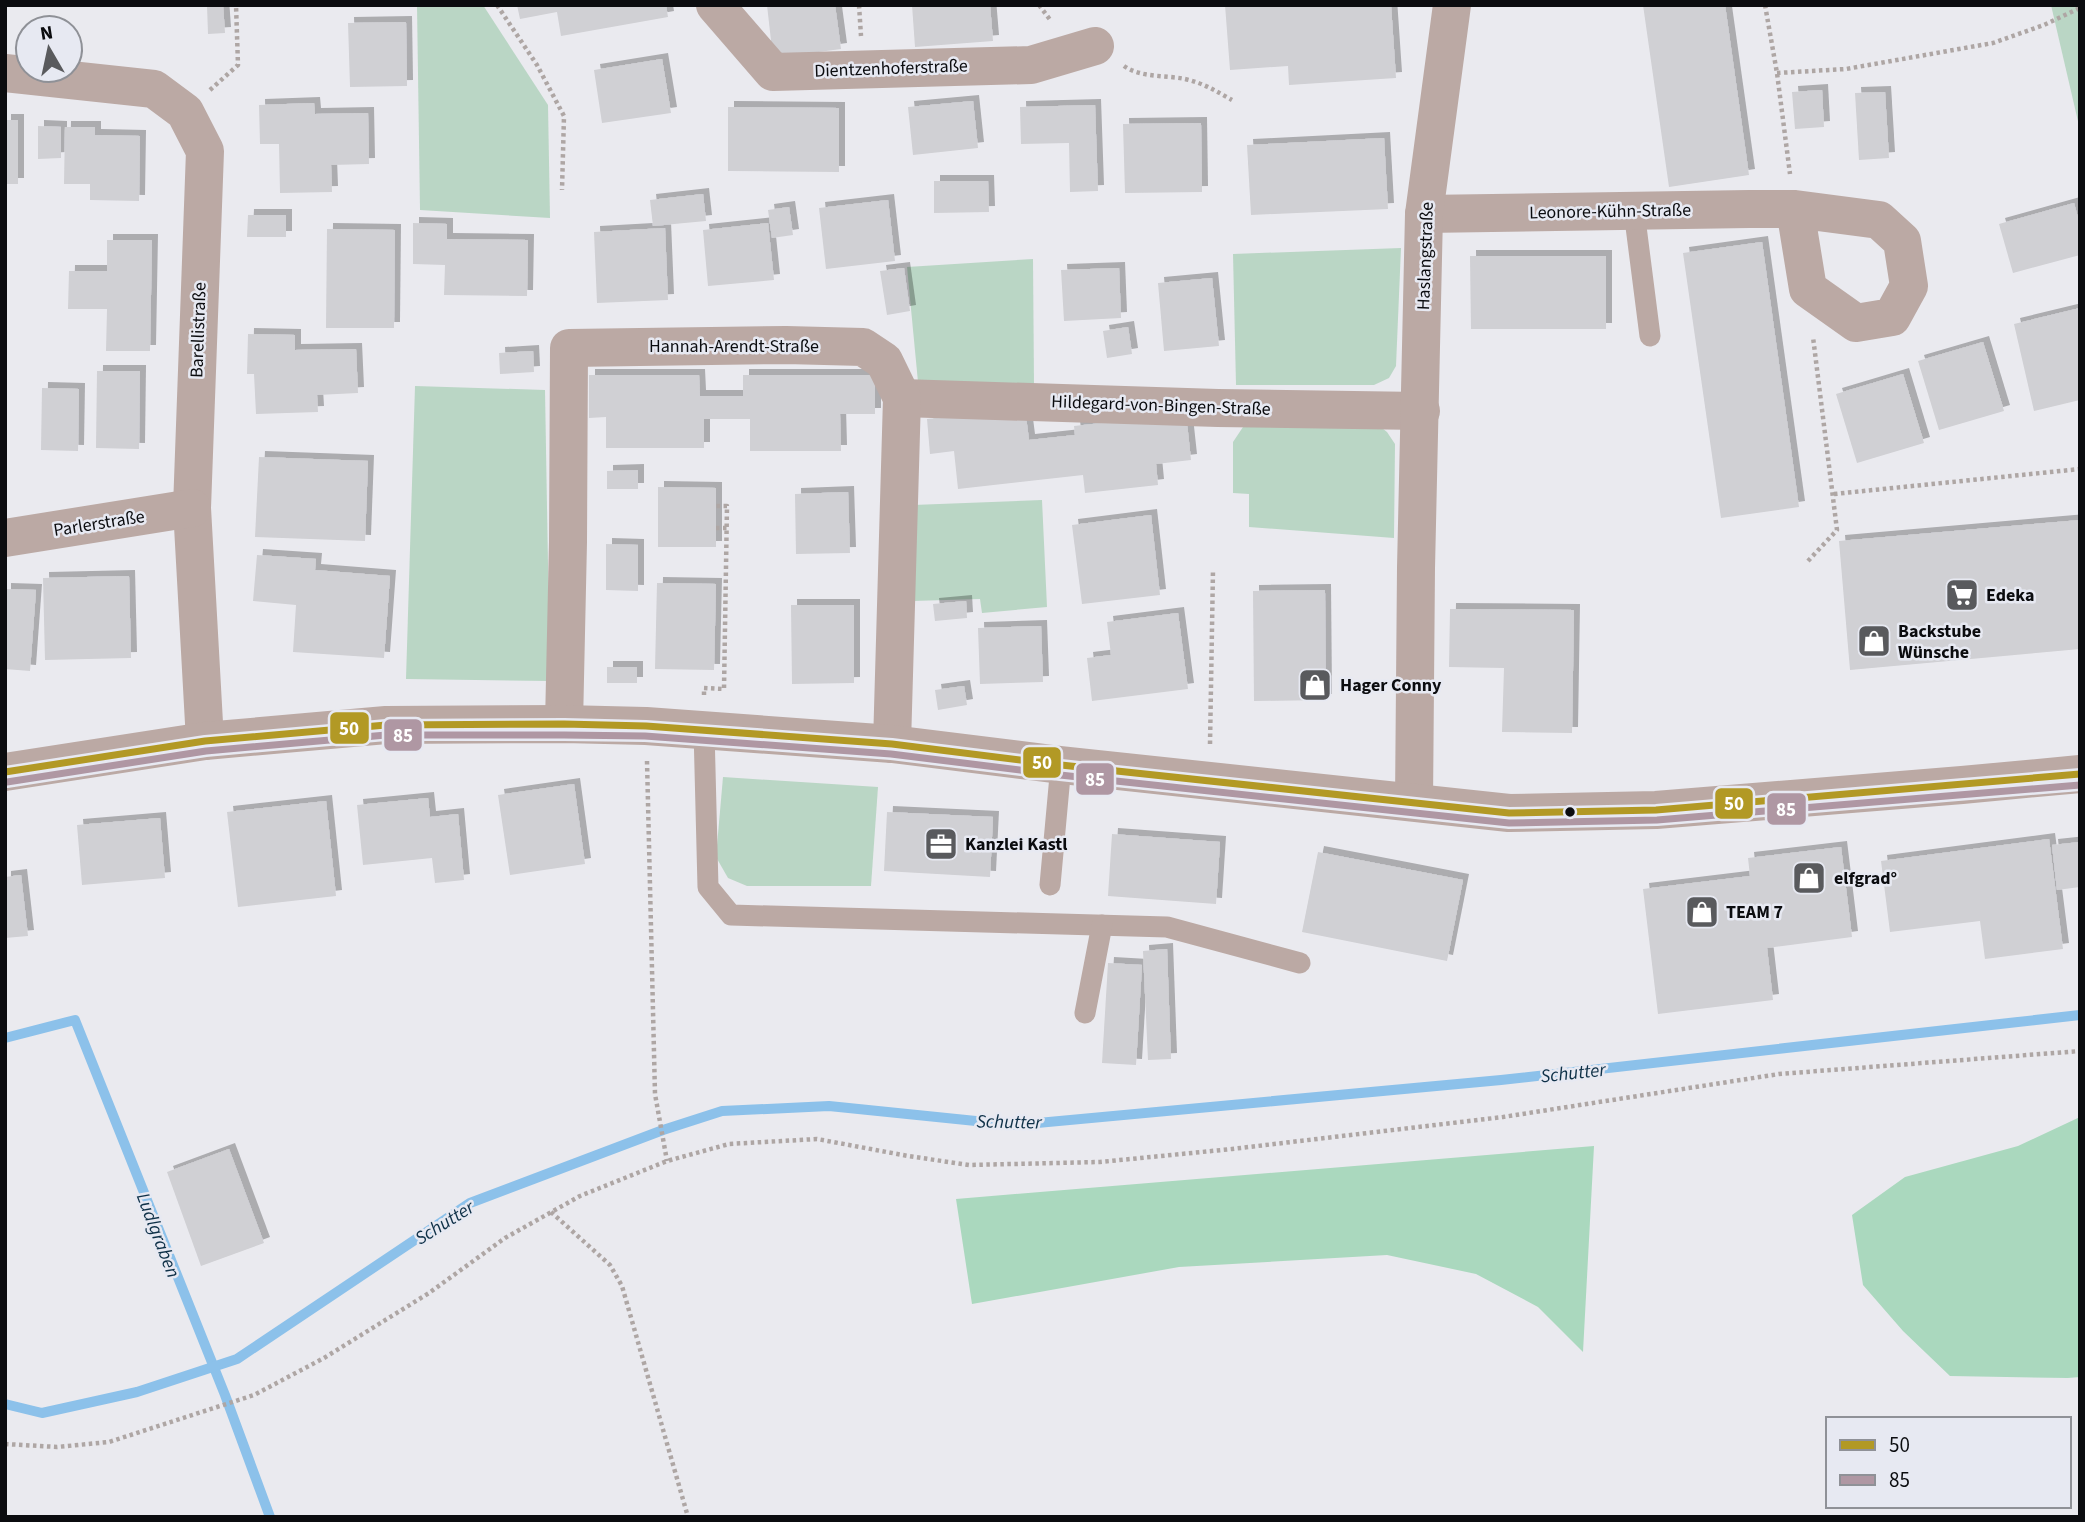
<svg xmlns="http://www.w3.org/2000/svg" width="2085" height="1522" viewBox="0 0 2085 1522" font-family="'Source Sans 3',sans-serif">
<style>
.green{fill:#bad6c5}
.forest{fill:#aad8be}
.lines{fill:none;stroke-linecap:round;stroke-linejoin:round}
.stream{stroke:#8cc1ea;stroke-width:10}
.building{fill:#d0d0d4;filter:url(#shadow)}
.path{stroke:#aea6a4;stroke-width:4.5;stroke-dasharray:3.5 3.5;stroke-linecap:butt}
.service{stroke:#bba9a4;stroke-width:21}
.minor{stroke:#bba9a4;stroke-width:38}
.tertiary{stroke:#bba9a4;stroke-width:38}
.bus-1-casing{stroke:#e7e9f2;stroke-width:12}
.bus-2-casing{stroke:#e7e9f2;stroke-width:12}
.bus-1{stroke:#b29925;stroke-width:7}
.bus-2{stroke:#af97a3;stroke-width:7}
.bus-dot{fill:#0b0c0f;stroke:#e7e9f2;stroke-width:2.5}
.labels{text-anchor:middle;stroke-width:5;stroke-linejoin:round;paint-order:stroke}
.street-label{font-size:18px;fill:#0b0c0f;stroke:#e7e9f2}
.poi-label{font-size:18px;font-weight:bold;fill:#0b0c0f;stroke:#e7e9f2;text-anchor:start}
.water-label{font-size:19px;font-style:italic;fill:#0e3047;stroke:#e7e9f2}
.line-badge{stroke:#e7e9f2;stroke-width:2.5}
.badge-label{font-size:19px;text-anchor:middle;font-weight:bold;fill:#fff}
</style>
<defs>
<filter id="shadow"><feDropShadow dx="6" dy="-6" stdDeviation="0" flood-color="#0004"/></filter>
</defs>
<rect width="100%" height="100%" fill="#eaeaef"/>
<g class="green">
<path d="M417 5H483L548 105 550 218 420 210Z"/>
<path d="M2051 5H2080V130Z"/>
<path d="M1401 248 1396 366 1389 378 1374 385H1236L1233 254Z"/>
<path d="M1033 259 1034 385 918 382 907 267Z"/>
<path d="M415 386 545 390 550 681 406 679Z"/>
<path d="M1245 424 1378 425 1387 432 1395 444 1394 538 1249 527V494L1233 493V442Z"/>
<path d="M1042 500 1047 607 982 613 980 599 912 601 913 505Z"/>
<path d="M723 777 878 787 871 886H747L728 878 716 857Z"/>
</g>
<g class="forest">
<path d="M2080 1117V1377L2068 1378 1950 1376 1903 1331 1863 1285 1852 1215 1905 1177 2018 1146Z"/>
<path d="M1594 1146 1583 1352 1538 1307 1476 1274 1387 1255 1179 1267 972 1304 956 1199Z"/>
</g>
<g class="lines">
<g class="stream">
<path d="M5 1038 75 1020 225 1395 270 1517"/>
<path d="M5 1404 42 1413 137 1392 237 1359 470 1203 663 1130 722 1111 829 1106 1015 1125 1501 1080 2080 1015"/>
</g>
</g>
<g class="building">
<path d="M207 5H223L225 33 208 34Z"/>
<path d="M517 5H666L668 17 561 36 557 12 520 19Z"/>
<path d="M767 5H835L841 49 773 58Z"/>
<path d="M912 5H990L993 41 915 47Z"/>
<path d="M1225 5H1391L1396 78 1289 85 1288 66 1230 70Z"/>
<path d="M1643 5H1725L1749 175 1669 187Z"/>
<path d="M406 22 407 86 350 87 348 23Z"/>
<path d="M662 59 671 113 602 123 594 70Z"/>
<path d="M1822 90 1824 127 1795 129 1792 92Z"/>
<path d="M1885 92 1889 158 1859 160 1855 93Z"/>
<path d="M973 101 978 148 913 155 908 107Z"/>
<path d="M314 103 315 114 368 113 369 164 331 165 332 192 280 193 279 144H260L259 105Z"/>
<path d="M1095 105 1098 191 1070 192 1069 143 1021 144 1020 107Z"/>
<path d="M728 107 839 108V172L728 171Z"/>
<rect x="5" y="120" width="13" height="64"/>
<path d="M1201 123 1202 192 1125 193 1123 124Z"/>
<path d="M38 126 61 127V158L38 159Z"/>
<path d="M65 127H95V135L140 136 139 201 90 200V184H64Z"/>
<path d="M1384 138 1388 209 1251 215 1247 145Z"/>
<path d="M934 181H988L989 212 934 213Z"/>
<path d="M703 194 706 221 653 226 650 200Z"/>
<path d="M888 200 895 261 826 269 819 208Z"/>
<path d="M2074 203 2080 225V255L2013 273 1999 224Z"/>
<path d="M789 207 793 235 772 238 768 210Z"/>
<path d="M248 215H286V237H247Z"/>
<path d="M413 223 447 224V239L528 240 527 296 444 295 445 265 413 264Z"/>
<path d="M768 223 774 280 708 286 703 230Z"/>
<path d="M665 228 668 300 597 303 594 232Z"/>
<path d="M327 229 395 230 394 328H326Z"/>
<path d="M107 240H152L150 351H106L107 309H68L69 271H107Z"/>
<path d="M1762 242 1799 507 1721 518 1683 253Z"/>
<path d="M1470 256H1606V329H1471Z"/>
<path d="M904 268 910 311 887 315 880 271Z"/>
<path d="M1119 268 1121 318 1064 321 1061 270Z"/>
<path d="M1212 278 1219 346 1164 351 1158 283Z"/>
<path d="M2080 308V400L2034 411 2014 324Z"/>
<path d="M1128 327 1132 354 1107 358 1103 331Z"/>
<path d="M248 334 295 335V350L356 349 358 393 317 395 318 412 256 414 254 374H247Z"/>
<path d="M1983 342 2004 411 1939 430 1918 361Z"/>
<path d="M533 351 534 372 500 374 499 353Z"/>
<path d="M97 371H140L139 449 96 448Z"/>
<path d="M1903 374 1924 443 1857 463 1836 394Z"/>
<path d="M589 375H699L700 396H743V375H875V414H840L841 451H750V419H704V448H606V417L589 418Z"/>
<path d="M42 388 79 389 78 451 41 450Z"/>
<path d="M1025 409 1029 440 1075 435 1074 426 1186 414 1191 460 1156 464 1158 485 1085 493 1083 475 958 489 954 451 930 454 927 419Z"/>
<path d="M259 457 368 461 365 541 255 537Z"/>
<path d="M638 470V489H607V471Z"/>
<path d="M658 487 716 488V547H658Z"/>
<path d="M848 492 850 553 796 554 795 494Z"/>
<path d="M1151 515 1160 595 1082 604 1072 525Z"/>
<path d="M2080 520V649L1850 670 1839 541Z"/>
<path d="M606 544 638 545V591L606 590Z"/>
<path d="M257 555 316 559 315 570 390 576 384 658 293 652 296 605 253 601Z"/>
<path d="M129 576 131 658 45 660 43 578Z"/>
<path d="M657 583 716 584 714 670 655 669Z"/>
<path d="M5 589 36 590 30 671 5 669Z"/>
<path d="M1325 590 1326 700 1254 701 1253 591Z"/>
<path d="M966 601 967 618 935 621 933 604Z"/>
<path d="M791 605H854V683L792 684Z"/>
<path d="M1450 609 1574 610 1572 733 1502 732 1504 668 1449 667Z"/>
<path d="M1178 613 1188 689 1092 701 1087 658 1111 655 1107 622Z"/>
<path d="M1041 626 1043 682 980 684 978 628Z"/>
<rect x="607" y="667" width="30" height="16"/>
<path d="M964 686 967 705 938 710 935 690Z"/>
<path d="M574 784 585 864 510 875 498 795Z"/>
<path d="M428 798 430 817 458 814 464 880 435 883 432 858 363 865 357 805Z"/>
<path d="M326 801 336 896 238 907 227 812Z"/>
<path d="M887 812 993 817 990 877 884 871Z"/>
<path d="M160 818 165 878 82 885 77 825Z"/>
<path d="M1112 834 1220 842 1216 904 1108 896Z"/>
<path d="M2049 839 2063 949 1985 959 1980 921 1890 932 1881 861Z"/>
<path d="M2080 842V887L2057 890 2052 845Z"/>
<path d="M1841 847 1852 937 1767 948 1773 1000 1658 1014 1643 889 1750 876 1748 858Z"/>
<path d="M1318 852 1463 880 1447 961 1302 932Z"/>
<path d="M21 875 28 936 5 938V877Z"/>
<path d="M1167 949 1171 1059 1148 1060 1143 951Z"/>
<path d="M1108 963 1142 965 1136 1065 1102 1063Z"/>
<path d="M229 1149 264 1243 201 1266 167 1172Z"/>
</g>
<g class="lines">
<g class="path">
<path d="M497 5 537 65 564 116 562 190"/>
<path d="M859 5 861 36"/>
<path d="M1039 5 1051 21"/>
<path d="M1765 5 1777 73 1790 174"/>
<path d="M1124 66C1141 78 1166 75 1185 79 1203 83 1216 91 1232 100"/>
<path d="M1777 73 1846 69 1993 43 2044 25 2080 8"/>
<path d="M210 90 238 65 236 5"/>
<path d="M1834 494 2080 469"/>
<path d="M716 528H727"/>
<path d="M1808 561 1837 530 1813 337"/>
<path d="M704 695V688L724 689 727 506H716"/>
<path d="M1210 744 1213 570"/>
<path d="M647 761 655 1094 667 1161"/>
<path d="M551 1212 610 1265 622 1286 688 1517"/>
<path d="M5 1444 57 1447 109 1442 254 1395 324 1358 429 1293 505 1238 580 1196 667 1161 729 1144 817 1139 908 1156 969 1165 1100 1162 1232 1149 1503 1117 1779 1074 2080 1051"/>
</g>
<g class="service">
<path d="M1634 211 1650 336"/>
<path d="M704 730 708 887 731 915 1167 927 1300 963"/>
<path d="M1050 885 1061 765"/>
<path d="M1085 1013 1102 925"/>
</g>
<g class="minor">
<path d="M715 5 773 72 1031 65 1095 46"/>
<path d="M5 73 154 89 185 112 205 151 192 508 205 741"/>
<path d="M1424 214 1749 209H1795L1879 220 1902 241 1909 286 1892 317 1856 323 1808 289 1795 209"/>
<path d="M902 398 1218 408 1421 411"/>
<path d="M5 538 192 508"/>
<path d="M564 724 568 542 569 348 786 345 863 347 884 361 902 398 892 744"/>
<path d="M1414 802 1416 568 1424 214 1452 5"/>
</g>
<path class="tertiary" d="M5 772 205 741 386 725 564 724 646 726 892 744 1061 765 1509 813 1656 810 1962 785 2080 774"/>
<defs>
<path id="bus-1" d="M5 772 205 741 386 725 564 724 646 726 892 744 1061 765 1509 813 1656 810 2080 774"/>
<path id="bus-2" d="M7 782 206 751 386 735H564L645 736 891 754 1060 775 1509 823 1657 820 2080 785"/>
</defs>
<use href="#bus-1" class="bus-1-casing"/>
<use href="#bus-2" class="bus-2-casing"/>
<use href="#bus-1" class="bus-1"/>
<use href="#bus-2" class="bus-2"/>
</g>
<defs>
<symbol id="supermarket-square" viewBox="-11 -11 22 22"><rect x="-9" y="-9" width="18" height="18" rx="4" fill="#595a5d" stroke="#e7e9f2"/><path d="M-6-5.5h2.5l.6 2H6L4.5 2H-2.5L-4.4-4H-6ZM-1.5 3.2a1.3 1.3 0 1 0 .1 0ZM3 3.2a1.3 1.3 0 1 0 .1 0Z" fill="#fff"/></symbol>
<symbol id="shop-square" viewBox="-11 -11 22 22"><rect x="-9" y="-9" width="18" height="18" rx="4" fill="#595a5d" stroke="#e7e9f2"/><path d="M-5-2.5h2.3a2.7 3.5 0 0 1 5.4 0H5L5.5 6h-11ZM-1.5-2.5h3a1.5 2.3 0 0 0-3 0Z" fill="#fff"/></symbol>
<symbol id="office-square" viewBox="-11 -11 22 22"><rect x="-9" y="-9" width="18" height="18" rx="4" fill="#595a5d" stroke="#e7e9f2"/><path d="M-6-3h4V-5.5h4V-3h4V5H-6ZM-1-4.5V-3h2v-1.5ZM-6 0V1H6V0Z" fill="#fff"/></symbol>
</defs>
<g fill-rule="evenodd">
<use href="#supermarket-square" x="1943" y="576" width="38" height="38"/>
<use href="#shop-square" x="1855" y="622" width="38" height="38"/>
<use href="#shop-square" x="1296" y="666" width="38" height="38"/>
<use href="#office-square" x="922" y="825" width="38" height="38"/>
<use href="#shop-square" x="1790" y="859" width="38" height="38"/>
<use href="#shop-square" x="1683" y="893" width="38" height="38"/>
</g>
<circle class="bus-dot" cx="1570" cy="812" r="6"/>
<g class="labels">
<g class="street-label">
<text transform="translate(891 68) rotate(-2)" y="6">Dientzenhoferstraße</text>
<text transform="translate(1610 211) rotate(-1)" y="6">Leonore-Kühn-Straße</text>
<text transform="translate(1425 256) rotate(-88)" y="6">Haslangstraße</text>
<text transform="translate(198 330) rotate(-88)" y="6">Barellistraße</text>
<text x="734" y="352">Hannah-Arendt-Straße</text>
<text transform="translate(1161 405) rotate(2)" y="6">Hildegard-von-Bingen-Straße</text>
<text transform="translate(99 523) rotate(-9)" y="6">Parlerstraße</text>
</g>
<g class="poi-label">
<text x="1986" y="601">Edeka</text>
<text x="1898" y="637">Backstube<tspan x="1898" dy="21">Wünsche</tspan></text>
<text x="1340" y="691">Hager Conny</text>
<text x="965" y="850">Kanzlei Kastl</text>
<text x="1834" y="884">elfgrad°</text>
<text x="1726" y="918">TEAM 7</text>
</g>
<g class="water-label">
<text transform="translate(1573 1072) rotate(-6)" y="7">Schutter</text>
<text transform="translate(1009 1121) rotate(1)" y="7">Schutter</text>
<text transform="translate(444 1222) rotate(-32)" y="7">Schutter</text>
<text transform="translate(159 1235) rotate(69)" y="7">Ludlgraben</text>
</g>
</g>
<g class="line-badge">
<rect x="329" y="711" width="41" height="34" rx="7" fill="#b29925"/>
<rect x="383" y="718" width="40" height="34" rx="7" fill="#af97a3"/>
<rect x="1022" y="746" width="40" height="33" rx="7" fill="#b29925"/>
<rect x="1075" y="762" width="40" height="34" rx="7" fill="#af97a3"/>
<rect x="1714" y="787" width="40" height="33" rx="7" fill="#b29925"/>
<rect x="1766" y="792" width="41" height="34" rx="7" fill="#af97a3"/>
</g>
<g class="badge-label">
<text x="349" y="735">50</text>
<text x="403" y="742">85</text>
<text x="1042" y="769">50</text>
<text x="1095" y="786">85</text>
<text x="1734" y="810">50</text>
<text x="1786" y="816">85</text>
</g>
<rect width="2085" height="1522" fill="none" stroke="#0b0c0f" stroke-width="14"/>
<rect x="1826" y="1417" width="245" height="91" fill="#e7e9f2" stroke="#8f9197" stroke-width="2"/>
<rect x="1840" y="1440" width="35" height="10" fill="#b29925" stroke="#8f9197" stroke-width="2"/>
<text x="1889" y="1452" font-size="21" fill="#0b0c0f">50</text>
<rect x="1840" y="1475" width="35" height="10" fill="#af97a3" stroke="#8f9197" stroke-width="2"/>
<text x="1889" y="1487" font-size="21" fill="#0b0c0f">85</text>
<g transform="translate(49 49) rotate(351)"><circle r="33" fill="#e7e9f2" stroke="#8f9197" stroke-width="2"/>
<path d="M0-5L12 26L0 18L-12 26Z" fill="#595a5d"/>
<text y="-10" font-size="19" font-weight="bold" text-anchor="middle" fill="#0b0c0f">N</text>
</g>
</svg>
